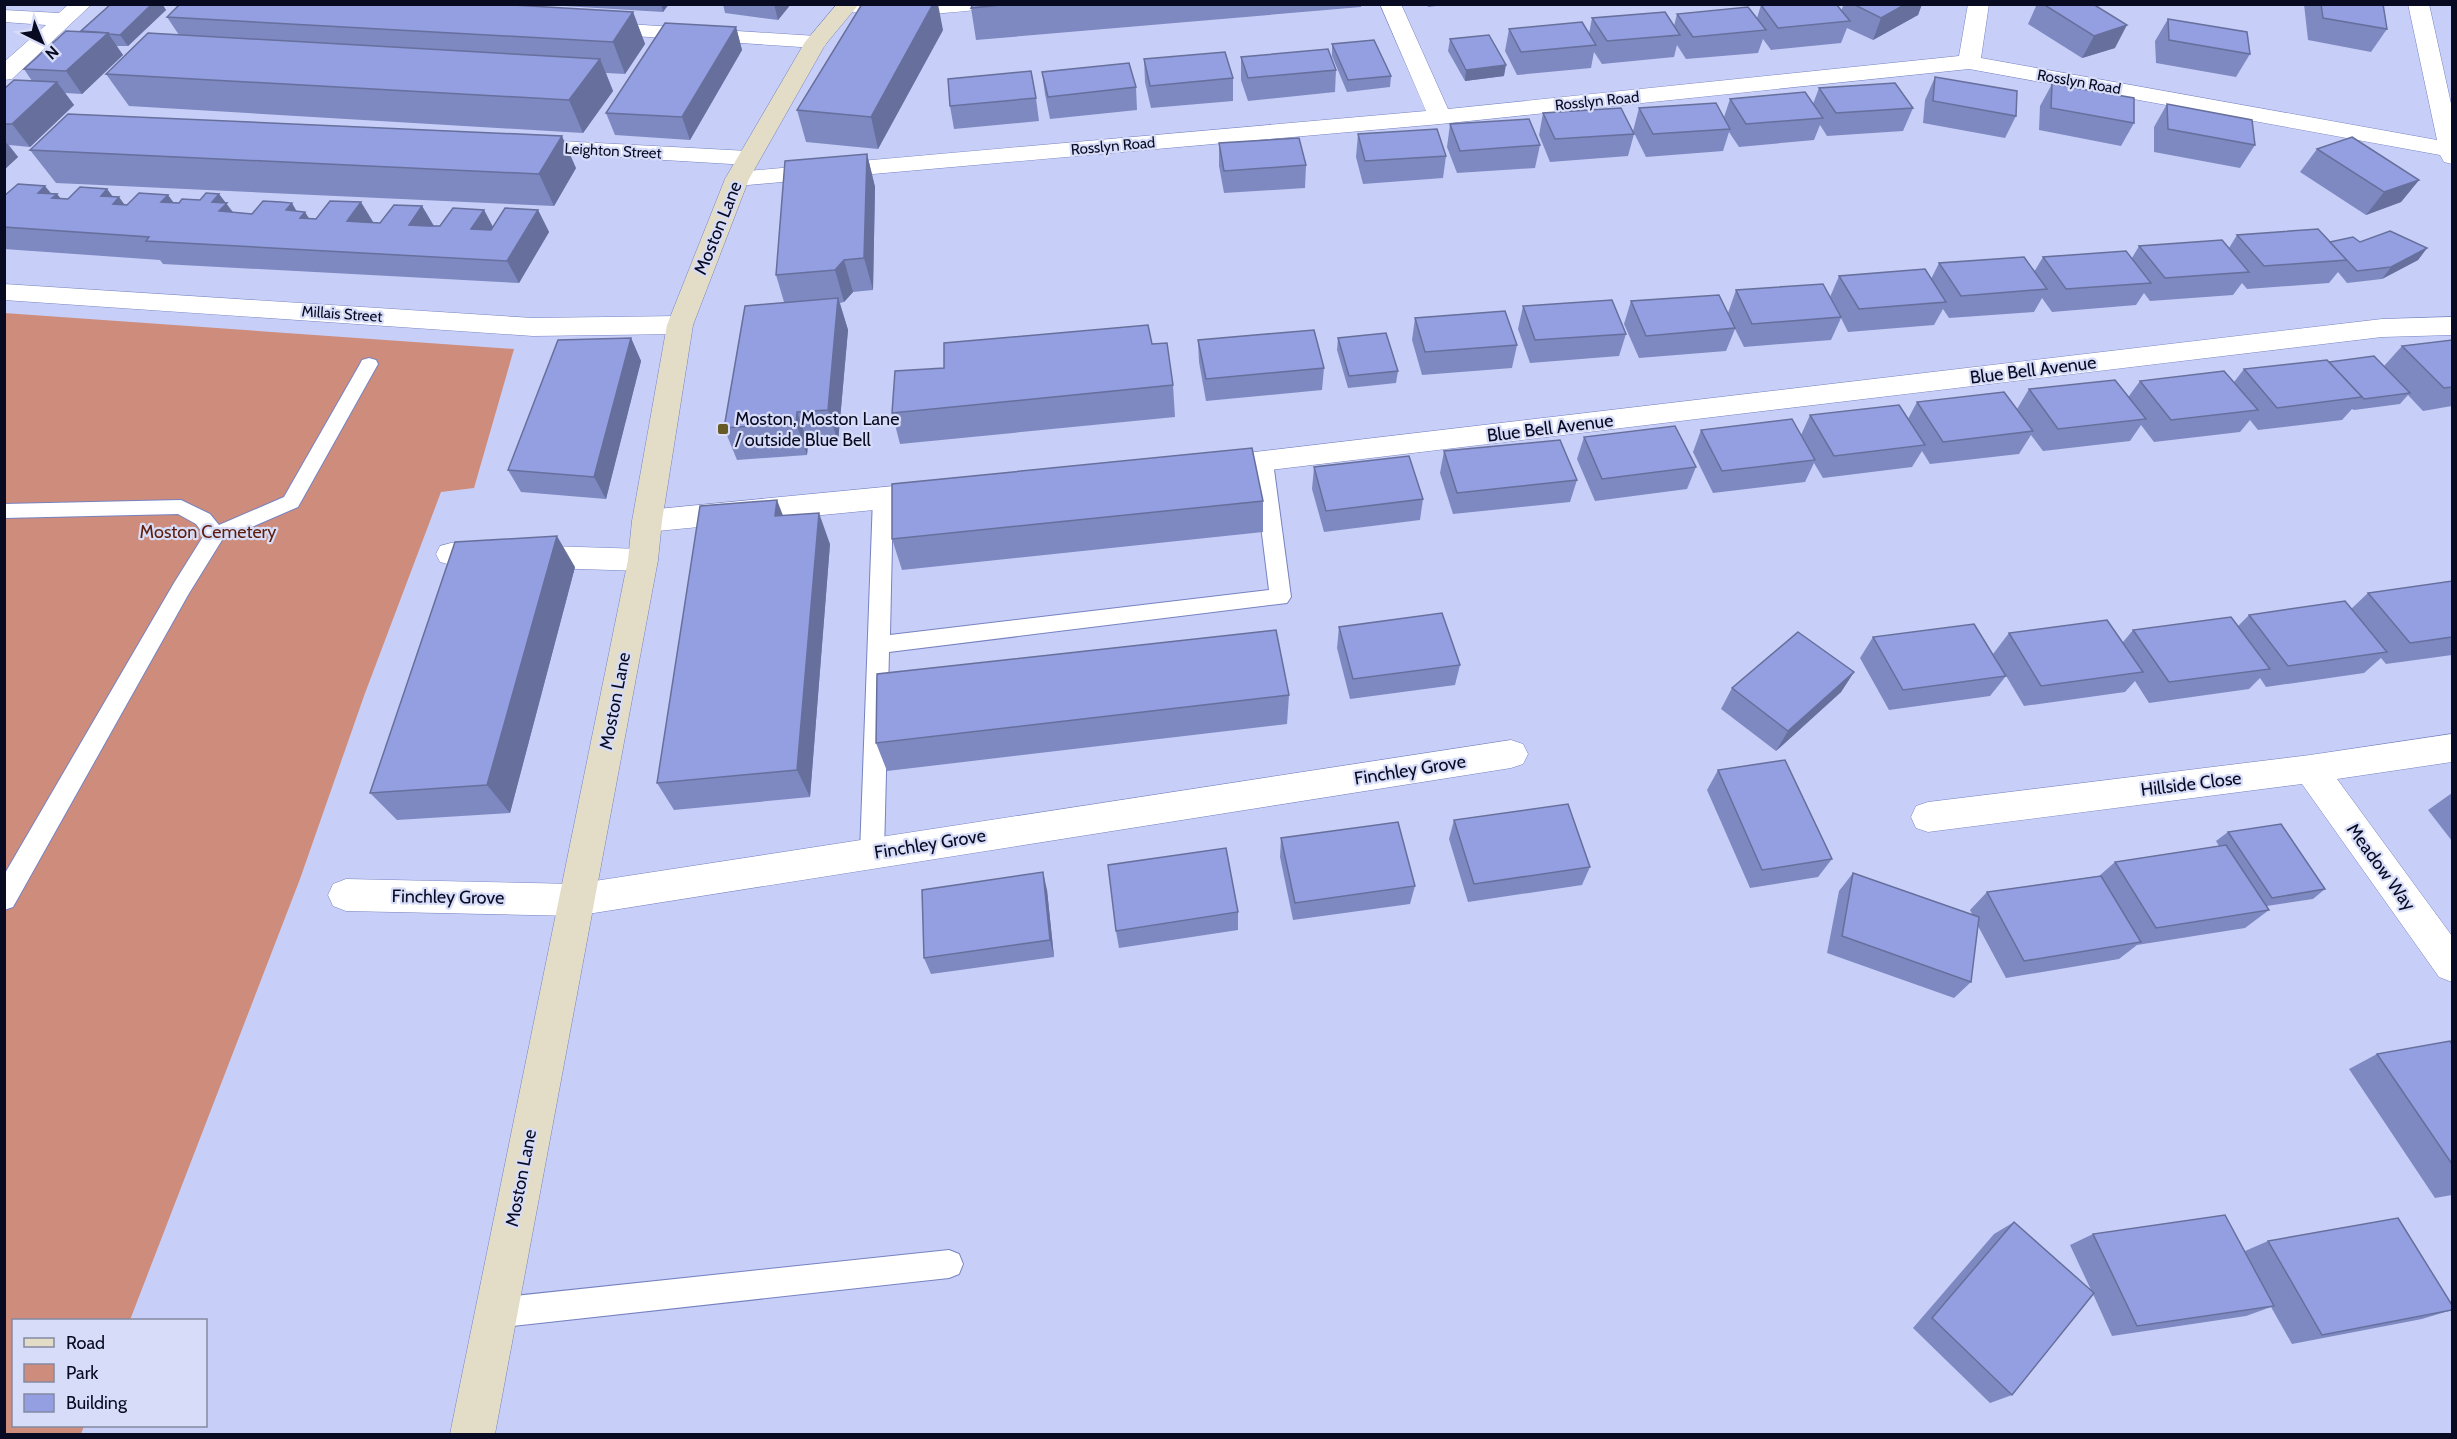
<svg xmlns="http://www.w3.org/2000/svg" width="2457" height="1439" viewBox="0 0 2457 1439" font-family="Cabin,sans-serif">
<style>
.green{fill:#ce8d7c}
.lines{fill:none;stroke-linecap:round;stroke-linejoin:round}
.lane-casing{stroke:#7782c0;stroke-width:2}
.street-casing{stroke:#7782c0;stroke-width:1}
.secondary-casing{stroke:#7782c0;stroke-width:1}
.lane{fill:#fff;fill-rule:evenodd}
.street{fill:#fff;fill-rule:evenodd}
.secondary{fill:#e3ddc7;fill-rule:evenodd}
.wall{fill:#7e89c1}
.shaded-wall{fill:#676f9d}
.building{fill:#939fe0;stroke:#676f9d;stroke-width:1.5}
.poi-dot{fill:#675a27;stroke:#d7ddf8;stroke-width:2}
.labels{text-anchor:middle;stroke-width:4.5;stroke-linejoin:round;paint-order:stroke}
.far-street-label{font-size:15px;fill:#080a21;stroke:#d7ddf8}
.street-label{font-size:18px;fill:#080a21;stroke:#d7ddf8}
.poi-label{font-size:18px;fill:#080a21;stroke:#d7ddf8;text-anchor:start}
.park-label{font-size:18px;fill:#5e1d0c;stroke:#d7ddf8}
</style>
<rect width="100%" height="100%" fill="#c7cff8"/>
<path class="green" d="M4 313 514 349 474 488 441 492 364 696 300 879 130 1320H14V1426H84L81 1434H5Z"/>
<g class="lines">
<defs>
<g id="lane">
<path d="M369 358 376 360 378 364 298 507 222 540 188 595 13 907 4 910V875L174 583 204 535 196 524 178 514 4 518V504L181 500 210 514 219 525 284 497 360 364 362 360Z"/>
<path d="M1263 455 1270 457 1273 462 1291 597 1287 603 889 652 884 853 881 860 872 864 863 860 860 853 873 498 876 493 883 491 890 493 893 498 890 635 1269 590 1253 462 1256 457Z"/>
<path d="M949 1250 959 1254 963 1264 959 1274 949 1278 495 1328 485 1323 480 1313 485 1303 495 1298Z"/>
</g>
<g id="street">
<path d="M69 4H92L12 79 4 80V62L46 25 4 22V10L59 13Z"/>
<path d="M986 4 983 8 976 10C930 14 886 21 841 9L838 5Z"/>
<path d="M1380 4H1401L1448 109 1959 56 1968 4H1989L1981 58 2437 140 2408 4H2429L2452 108V164L2444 162 2440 155 1969 69 1440 124 737 186 729 184 725 179 729 174 737 172 1426 111Z"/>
<path d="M596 22 816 36 824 37 827 42 824 47 816 48 588 33 585 28 588 23Z"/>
<path d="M522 139 748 151 756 153 760 158 756 163 748 165 514 151 510 146 514 141Z"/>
<path d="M4 284 533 318 680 316 689 319 693 325 689 331 680 334 533 336 4 300Z"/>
<path d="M2452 317V335L2382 337 1212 477 1202 474 1198 467 1202 460 1212 457 2382 319Z"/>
<path d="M936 482 946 486 951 493 946 500 936 504 647 532 637 529 632 521 637 513 647 510Z"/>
<path d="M451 543 643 549 654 552 658 560 654 568 643 571 451 565 440 562 436 554 440 546Z"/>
<path d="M2452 734V762L2337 779 2452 936V982L2439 977 2302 784 1928 832 1916 828 1911 817 1916 806 1928 802 2310 755Z"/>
<path d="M1511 740 1523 744 1528 754 1523 764 1511 768 575 916 346 911 333 906 328 895 333 884 346 879 575 884Z"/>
</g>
<path id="secondary" d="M837 4H859L825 45 749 179 693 325 662 521 658 560 495 1434H450L628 560 632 521 667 325 725 179 805 42Z"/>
</defs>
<use href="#lane" class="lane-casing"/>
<use href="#street" class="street-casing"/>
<use href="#secondary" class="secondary-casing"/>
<use href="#lane" class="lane"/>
<use href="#street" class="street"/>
<use href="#secondary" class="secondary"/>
</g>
<g class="wall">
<path d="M111 4H162L166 10 128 46H116L123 55 82 94 65 93 74 105 30 147 9 145 18 157 4 170V89L32 81 24 69 81 31Z"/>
<path d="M531 4H669L663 12Z"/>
<path d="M723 4H791L778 20 725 13Z"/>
<path d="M973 4H1361V7L976 40 971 8Z"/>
<path d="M1427 4H1452L1428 7Z"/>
<path d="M1844 4H1922L1918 15 1873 40 1847 28 1841 43 1771 50 1763 39 1758 53 1686 59 1677 45 1674 57 1602 64 1594 52 1591 68 1517 75 1505 51 1509 29 1589 34 1592 18 1674 26 1677 14 1757 18 1761 5 1841 11Z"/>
<path d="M2037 4H2093L2115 48 2082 58 2028 24Z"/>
<path d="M2304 4H2383L2387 29 2371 52 2308 40Z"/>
<path d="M633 12 645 44 625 74 606 73 613 91 583 133 129 106 106 74 179 35 167 17Z"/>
<path d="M2168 19 2250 54 2236 77 2156 63 2155 41Z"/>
<path d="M736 27 742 50 690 140 615 135 606 113Z"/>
<path d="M943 30 878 149 806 142 797 110Z"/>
<path d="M1450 39 1504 76 1465 81 1448 51Z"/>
<path d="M1332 44 1391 76 1390 87 1347 92 1332 56Z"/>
<path d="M1241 57 1336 70 1335 92 1248 101 1241 80Z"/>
<path d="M1144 59 1233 78V101L1151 108 1145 82Z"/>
<path d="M1042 72 1136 87 1137 110 1050 119 1045 94Z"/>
<path d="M1935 77 2016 116 2005 138 1923 123 1925 100Z"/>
<path d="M2052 84 2134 123 2121 146 2039 130 2040 106Z"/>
<path d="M1819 88 1913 108 1903 131 1827 136 1820 125 1814 140 1739 147 1729 132 1723 151 1646 157 1633 131 1639 108 1724 117 1730 99 1813 104Z"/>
<path d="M1036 98 1039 121 954 129 950 106Z"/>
<path d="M2167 104 2255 145 2240 168 2154 152V127Z"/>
<path d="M1543 113 1634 134 1628 156 1550 162 1539 135Z"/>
<path d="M1450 124 1540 145 1535 168 1457 173 1447 147Z"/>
<path d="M1358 134 1446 156 1443 178 1363 184 1356 157Z"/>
<path d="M1219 143 1306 165 1305 188 1224 193 1219 166Z"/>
<path d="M2317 149 2419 180 2401 202 2366 215 2300 172Z"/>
<path d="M30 150 576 168 554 206 56 183Z"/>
<path d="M867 154 875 187 873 290 853 292 844 302 840 303 848 330 838 442 808 444 807 455 737 460 724 428 784 302 776 275Z"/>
<path d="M107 189 113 197 125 205 168 195 173 202 179 203 200 200 219 194 233 212 252 214 297 211 309 218 374 222 380 223 422 206 434 226H440L484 210 493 227 538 210 549 232 519 283 163 264 160 260 4 249V196L51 193 57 194 61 199H68Z"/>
<path d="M2237 235 2330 242H2360L2427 248 2418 260 2382 279 2347 283 2338 272 2329 283 2247 289 2242 283 2233 295 2150 301 2144 293 2136 305 2052 312 2042 298 2034 312 1949 318 1943 309 1934 325 1848 332 1841 318 1831 340 1744 347 1735 329 1726 351 1639 358 1624 324 1631 301 1728 313 1736 290 1830 297 1839 276 1931 279 1939 263 2034 272 2043 257 2132 258 2139 246 2229 248Z"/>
<path d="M1523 306 1626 334 1619 356 1530 363 1518 329Z"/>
<path d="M1415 318 1517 345 1512 368 1422 375 1412 340Z"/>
<path d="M631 338 641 361 606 499 521 492 508 470Z"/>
<path d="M1338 338 1398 371 1396 383 1348 388 1337 350Z"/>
<path d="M1198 340 1324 368 1322 390 1206 401 1199 362Z"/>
<path d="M2452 340V406L2423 411 2408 395 2400 404 2354 410 2352 409 2342 420 2258 430 2250 420 2240 432 2154 442 2141 425 2130 441 2043 451 2031 435 2019 454 1930 464 1922 451 1912 467 1823 478 1814 463 1805 482 1713 493 1693 452 1701 430 1801 435 1810 415 1908 419 1917 402 2017 409 2029 389 2129 396 2140 381 2234 382 2244 369 2329 362 2384 366 2402 346Z"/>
<path d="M1152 344 1173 385 1175 417 900 444 892 413 944 368Z"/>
<path d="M1584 437 1696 467 1687 489 1595 501 1577 459Z"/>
<path d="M1444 451 1577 480 1570 502 1453 514 1440 473Z"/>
<path d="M1314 467 1423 499 1420 520 1324 532 1312 489Z"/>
<path d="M1263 501V532L902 570 892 539Z"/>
<path d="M783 515 830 544 810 797 674 810 657 783Z"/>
<path d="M575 567 510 813 397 820 370 793Z"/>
<path d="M2452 581V655L2386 664 2381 658 2364 673 2266 687 2260 678 2249 689 2149 703 2135 681 2125 692 2024 706 1993 654 2009 633 2123 642 2133 630 2238 626 2249 615 2351 609 2368 593Z"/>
<path d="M1339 627 1460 665 1455 685 1350 699 1337 648Z"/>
<path d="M1873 637 2006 676 1990 696 1889 710 1860 658Z"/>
<path d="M1854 672 1841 692 1776 751 1721 709 1732 688Z"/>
<path d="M1289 695 1287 724 887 771 876 743Z"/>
<path d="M1718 770 1832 859 1818 877 1750 888 1707 790Z"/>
<path d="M2452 793V841L2428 810Z"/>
<path d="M1454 820 1590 867 1582 885 1468 902 1449 839Z"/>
<path d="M2228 832 2325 889 2313 899 2267 906 2269 910 2245 928 2137 945 2119 959 2006 978 1978 926 1971 982 1954 998 1827 953 1839 891 1853 873 1972 914 1970 910 1987 892 2099 876 2115 862 2219 846 2216 841Z"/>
<path d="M1281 838 1415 886 1410 904 1293 920 1280 857Z"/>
<path d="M1047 890 1054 957 931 974 924 958Z"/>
<path d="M1238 912V930L1119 948 1116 931Z"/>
<path d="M2452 1044V1195L2435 1198 2349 1069 2377 1054Z"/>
<path d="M2014 1222 2091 1290 2070 1245 2093 1234 2245 1251 2268 1241 2452 1310 2422 1319 2292 1344 2271 1307 2246 1316 2112 1336 2093 1294 2012 1395 1990 1403 1913 1328 1994 1234Z"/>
</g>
<g class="shaded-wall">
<path d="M152 4H162L166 10 128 46 120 35Z"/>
<path d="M661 4H669L663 12Z"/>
<path d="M774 4H791L778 20Z"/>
<path d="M933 4H938L943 30 878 149 871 117Z"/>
<path d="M1906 4H1922L1918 15 1873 40 1881 18Z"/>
<path d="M633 12 645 44 625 74 613 42Z"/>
<path d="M2127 25 2115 48 2082 58 2094 36Z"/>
<path d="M736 27 742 50 690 140 682 117Z"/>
<path d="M108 33 123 55 82 94 66 71Z"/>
<path d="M600 59 613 91 583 133 569 100Z"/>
<path d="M1506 65 1504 76 1465 81 1466 70Z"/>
<path d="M57 82 74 105 30 147 12 124Z"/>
<path d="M562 136 576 168 554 206 539 174Z"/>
<path d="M4 140 18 157 4 170Z"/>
<path d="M867 154 875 187 873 290 864 258Z"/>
<path d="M2419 180 2401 202 2366 215 2384 192Z"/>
<path d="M45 186 54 197 57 194 75 217 38 193Z"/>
<path d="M107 189 116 201 119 197 136 220 101 196Z"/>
<path d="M219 194 242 225 235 234 212 202Z"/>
<path d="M168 195 184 217 161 202Z"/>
<path d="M361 202 375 225 347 221Z"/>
<path d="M292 203 300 217 305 212 319 234 286 210Z"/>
<path d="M422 206 435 228 409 225Z"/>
<path d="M484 210 496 233 471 229Z"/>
<path d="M538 210 549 232 519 283 507 261Z"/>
<path d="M2427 248 2418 260 2382 279 2391 267Z"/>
<path d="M844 260 853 292 844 302 835 270Z"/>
<path d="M838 298 848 330 838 442 828 410Z"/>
<path d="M631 338 641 361 606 499 594 477Z"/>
<path d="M797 412 808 444 807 455 796 423Z"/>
<path d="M777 500 789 531 775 516Z"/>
<path d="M819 513 830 544 810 797 797 770Z"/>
<path d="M557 536 575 567 510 813 487 785Z"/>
<path d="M1854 672 1841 692 1776 751 1788 731Z"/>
<path d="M1043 872 1047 890 1054 957 1050 940Z"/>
</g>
<g class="building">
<path d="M111 4H152L120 35 109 34 108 33 81 31Z"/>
<path d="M180 4H494L633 12 613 42 167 17Z"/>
<path d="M862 4H933L871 117 797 110Z"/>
<path d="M973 4H1010L971 8Z"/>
<path d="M1836 4 1850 21 1778 28 1761 5Z"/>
<path d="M1853 4H1906L1881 18Z"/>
<path d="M2043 4H2093L2127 25 2094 36Z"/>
<path d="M2321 4H2383L2387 29 2323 18Z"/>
<path d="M1748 7 1766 30 1693 37 1677 14Z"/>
<path d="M1665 12 1680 35 1607 41 1592 18Z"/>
<path d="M2168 19 2247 32 2250 54 2169 40Z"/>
<path d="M1582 22 1596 45 1521 52 1509 29Z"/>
<path d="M665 23 736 27 682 117 606 113Z"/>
<path d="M66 31 108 33 66 71 24 69Z"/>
<path d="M148 33 600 59 569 100 106 74Z"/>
<path d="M1489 35 1506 65 1466 70 1450 39Z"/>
<path d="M1374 40 1391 76 1348 80 1332 44Z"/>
<path d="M1328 49 1336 70 1248 78 1241 57Z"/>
<path d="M1225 52 1233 78 1150 86 1144 59Z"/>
<path d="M1129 63 1136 87 1048 97 1042 72Z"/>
<path d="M1031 71 1036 98 950 106 948 79Z"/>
<path d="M1935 77 2017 91 2016 116 1933 101Z"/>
<path d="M14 80 57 82 12 124H4V89Z"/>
<path d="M1895 83 1913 108 1836 113 1819 88Z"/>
<path d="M2052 84 2134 98V123L2051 108Z"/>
<path d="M1805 92 1823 118 1746 124 1730 99Z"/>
<path d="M1716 103 1730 129 1653 134 1639 108Z"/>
<path d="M2167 104 2252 120 2255 145 2168 129Z"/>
<path d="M1621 108 1634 134 1555 139 1543 113Z"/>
<path d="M68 114 562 136 539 174 30 150Z"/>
<path d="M1529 119 1540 145 1460 151 1450 124Z"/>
<path d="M1437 129 1446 156 1365 161 1358 134Z"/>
<path d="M2352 137 2419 180 2384 192 2317 149Z"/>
<path d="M1299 138 1306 165 1224 171 1219 143Z"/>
<path d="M867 154 864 258 844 260 835 270 776 275 785 161Z"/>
<path d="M18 184 45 186 38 193 57 194 52 198 68 199 80 187 107 189 101 196 119 197 113 204 127 205 139 193 168 195 161 202 179 203 182 199 200 200 206 193 219 194 212 202 227 203 219 211 252 214 263 201 281 202 292 203 286 210 305 212 300 218 316 219 330 201 361 202 347 221 361 222 380 223 394 205 422 206 409 225 428 226H440L453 208 484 210 471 229 491 230 505 208 538 210 507 261 146 241 149 237 4 227V196Z"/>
<path d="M2318 229 2347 260 2264 266 2237 235Z"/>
<path d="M2390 231 2427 248 2391 267 2357 271 2330 242 2353 237 2360 242Z"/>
<path d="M2222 240 2249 272 2165 278 2139 246Z"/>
<path d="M2126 251 2151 283 2066 289 2043 257Z"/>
<path d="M2024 257 2047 289 1961 296 1939 263Z"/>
<path d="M1925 269 1946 302 1859 309 1839 276Z"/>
<path d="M1823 284 1841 317 1752 324 1736 290Z"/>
<path d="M1719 295 1735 328 1646 336 1631 301Z"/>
<path d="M838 298 828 410 797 412 796 423 724 428 745 306Z"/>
<path d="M1612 300 1626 334 1535 340 1523 306Z"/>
<path d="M1505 311 1517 345 1425 352 1415 318Z"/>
<path d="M1148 325 1152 344 1167 343 1173 385 892 413 895 371 944 368V343Z"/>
<path d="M1314 330 1324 368 1206 379 1198 340Z"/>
<path d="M1386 333 1398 371 1349 376 1338 338Z"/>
<path d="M631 338 594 477 508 470 558 340Z"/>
<path d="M2452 340V387L2444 388 2402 346Z"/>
<path d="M2374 356 2410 393 2364 399 2329 362Z"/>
<path d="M2327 360 2362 397 2277 408 2244 369Z"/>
<path d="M2224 371 2258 410 2171 420 2140 381Z"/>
<path d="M2115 380 2146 419 2058 429 2029 389Z"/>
<path d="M2004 392 2033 431 1943 442 1917 402Z"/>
<path d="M1899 405 1925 445 1834 456 1810 415Z"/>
<path d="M1792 419 1815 460 1722 471 1701 430Z"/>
<path d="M1675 426 1696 467 1602 479 1584 437Z"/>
<path d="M1560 440 1577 480 1457 493 1444 451Z"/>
<path d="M1252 448 1263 501 892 539V484Z"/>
<path d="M1409 456 1423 499 1326 511 1314 467Z"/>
<path d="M777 500 775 516 819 513 797 770 657 783 700 506Z"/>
<path d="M557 536 487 785 370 793 455 542Z"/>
<path d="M2452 581V637L2410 643 2368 593Z"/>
<path d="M2345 601 2387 652 2288 666 2249 615Z"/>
<path d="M1442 613 1460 665 1353 679 1339 627Z"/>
<path d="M2231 617 2270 669 2169 682 2133 630Z"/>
<path d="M2107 620 2143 672 2041 686 2009 633Z"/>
<path d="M1974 624 2006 676 1903 690 1873 637Z"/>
<path d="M1276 630 1289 695 876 743 877 674Z"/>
<path d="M1798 632 1854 672 1788 731 1732 688Z"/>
<path d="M1785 760 1832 859 1762 870 1718 770Z"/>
<path d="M1568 804 1590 867 1474 884 1454 820Z"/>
<path d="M1398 822 1415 886 1295 903 1281 838Z"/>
<path d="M2281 824 2325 889 2272 898 2228 832Z"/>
<path d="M2226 845 2269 910 2156 928 2115 862Z"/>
<path d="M1226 848 1238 912 1116 931 1108 865Z"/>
<path d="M1043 872 1050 940 924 958 922 890Z"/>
<path d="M1853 873 1979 917 1971 982 1842 936Z"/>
<path d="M2101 876 2141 942 2024 961 1987 892Z"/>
<path d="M2450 1041 2452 1044V1164L2377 1054Z"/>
<path d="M2225 1215 2274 1306 2137 1326 2093 1234Z"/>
<path d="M2398 1218 2452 1305V1310L2322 1335 2268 1241Z"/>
<path d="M2014 1222 2094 1293 2012 1395 1932 1318Z"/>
</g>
<rect class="poi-dot" x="717" y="423" width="12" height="12" rx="3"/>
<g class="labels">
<g class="far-street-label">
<text transform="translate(2079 82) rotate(10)" y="5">Rosslyn Road</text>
<text transform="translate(1597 101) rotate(-6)" y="5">Rosslyn Road</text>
<text transform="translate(1113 146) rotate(-5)" y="5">Rosslyn Road</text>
<text transform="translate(613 151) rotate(3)" y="5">Leighton Street</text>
<text transform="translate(342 314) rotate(4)" y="5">Millais Street</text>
</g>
<g class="street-label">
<text transform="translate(718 228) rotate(-68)" y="6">Moston Lane</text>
<text transform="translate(2033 370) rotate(-7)" y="6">Blue Bell Avenue</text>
<text transform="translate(1550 428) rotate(-7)" y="6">Blue Bell Avenue</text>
<text transform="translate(615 701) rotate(-79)" y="6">Moston Lane</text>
<text transform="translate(1410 770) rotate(-9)" y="6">Finchley Grove</text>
<text transform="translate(2191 784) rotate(-7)" y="6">Hillside Close</text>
<text transform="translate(930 844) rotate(-9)" y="6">Finchley Grove</text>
<text transform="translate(2381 867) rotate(54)" y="6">Meadow Way</text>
<text transform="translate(448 897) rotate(1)" y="6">Finchley Grove</text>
<text transform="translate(521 1178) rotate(-79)" y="6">Moston Lane</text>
</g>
<g class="poi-label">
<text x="735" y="425">Moston, Moston Lane<tspan x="735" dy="21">/ outside Blue Bell</tspan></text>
</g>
<g class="park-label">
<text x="208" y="538">Moston Cemetery</text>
</g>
</g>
<rect width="2457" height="1439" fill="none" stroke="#080a21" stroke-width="12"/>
<rect x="12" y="1319" width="195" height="108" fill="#d7ddf8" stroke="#8489a2" stroke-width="1.5"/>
<rect x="24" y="1338" width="30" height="9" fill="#e3ddc7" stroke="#8489a2" stroke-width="1.5"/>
<text x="66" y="1349" font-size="18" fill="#080a21">Road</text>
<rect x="24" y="1364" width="30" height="18" fill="#ce8d7c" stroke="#8489a2" stroke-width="1.5"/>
<text x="66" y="1379" font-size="18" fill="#080a21">Park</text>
<rect x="24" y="1394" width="30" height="18" fill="#939fe0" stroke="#8489a2" stroke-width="1.5"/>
<text x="66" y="1409" font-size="18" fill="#080a21">Building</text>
<g transform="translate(42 42) rotate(137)" stroke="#d7ddf8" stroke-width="4.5" paint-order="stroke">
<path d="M0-4.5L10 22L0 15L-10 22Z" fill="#080a21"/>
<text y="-9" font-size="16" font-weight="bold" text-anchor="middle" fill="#080a21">N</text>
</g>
</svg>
